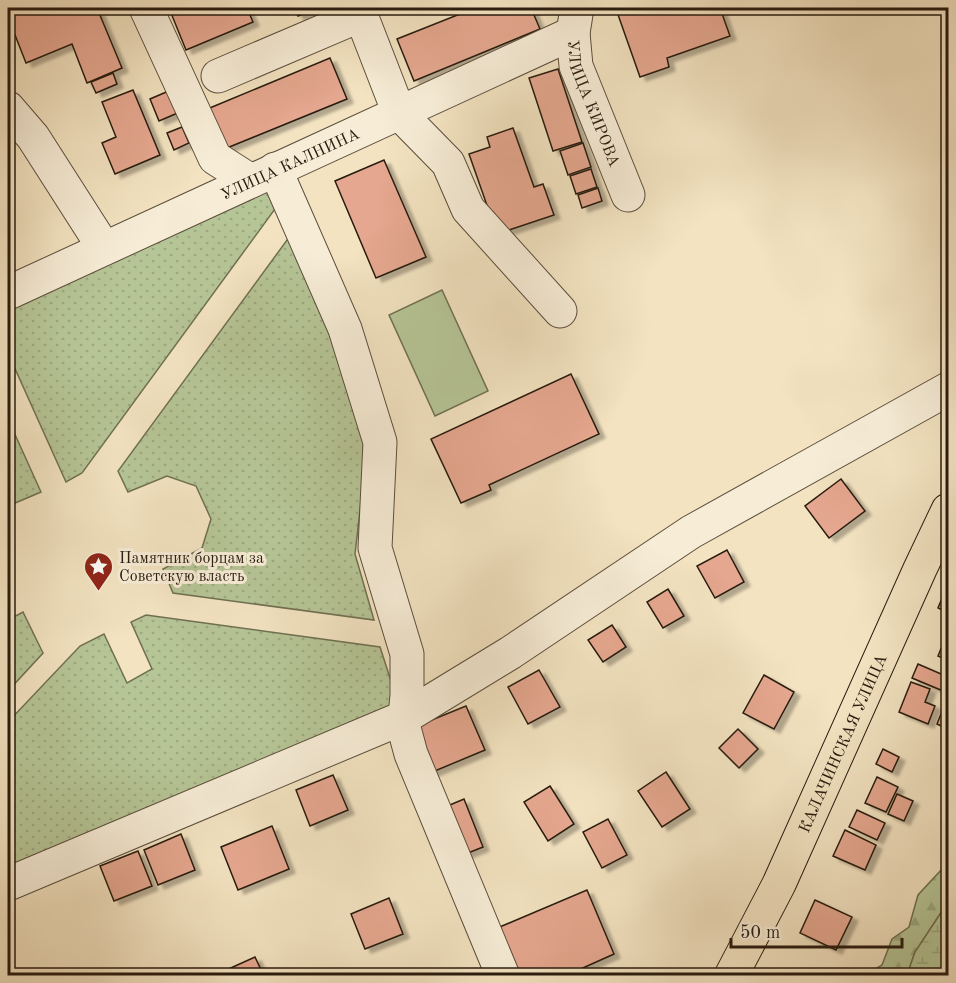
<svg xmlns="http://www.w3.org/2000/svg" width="956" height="983" viewBox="0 0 956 983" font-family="'Old Standard TT',serif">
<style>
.grass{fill:url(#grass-dots);stroke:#6f7052;stroke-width:1.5}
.forest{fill:url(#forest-firs);stroke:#6f7052;stroke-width:1.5}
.wetland{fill:url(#wetland-marsh);stroke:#6f7052;stroke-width:1.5}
.garden{fill:#b6c596;stroke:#6f7052;stroke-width:1.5}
.building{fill:#e5a78f;stroke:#281b0f;stroke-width:1.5;filter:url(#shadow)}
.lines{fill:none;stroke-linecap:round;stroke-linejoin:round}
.minor-casing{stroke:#5b4d3c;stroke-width:35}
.major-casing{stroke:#281b0f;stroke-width:35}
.minor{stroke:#f7edd7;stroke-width:33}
.major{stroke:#f3e3c1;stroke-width:33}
.labels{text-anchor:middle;stroke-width:6;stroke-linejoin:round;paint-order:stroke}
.street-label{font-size:16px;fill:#281b0f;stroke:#f7edd7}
.poi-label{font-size:16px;fill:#281b0f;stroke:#f7edd7;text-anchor:start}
</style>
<defs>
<pattern id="grass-dots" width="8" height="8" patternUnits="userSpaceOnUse" patternTransform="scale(1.5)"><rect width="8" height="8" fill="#b6c596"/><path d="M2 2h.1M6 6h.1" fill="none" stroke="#9ca980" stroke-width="1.8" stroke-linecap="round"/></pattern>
<pattern id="forest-firs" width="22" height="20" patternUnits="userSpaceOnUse" patternTransform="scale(1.5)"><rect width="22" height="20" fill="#b6c596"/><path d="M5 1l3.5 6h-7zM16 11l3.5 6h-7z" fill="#9ca980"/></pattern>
<pattern id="wetland-marsh" width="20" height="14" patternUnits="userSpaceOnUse" patternTransform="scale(1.5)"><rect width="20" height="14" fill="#b6c596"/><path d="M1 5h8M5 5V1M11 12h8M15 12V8" fill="none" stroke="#9ca980"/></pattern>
<filter id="shadow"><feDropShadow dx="6" dy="4" stdDeviation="1.5" flood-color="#0004"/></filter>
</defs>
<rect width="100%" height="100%" fill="#f3e3c1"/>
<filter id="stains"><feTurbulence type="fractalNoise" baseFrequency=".00333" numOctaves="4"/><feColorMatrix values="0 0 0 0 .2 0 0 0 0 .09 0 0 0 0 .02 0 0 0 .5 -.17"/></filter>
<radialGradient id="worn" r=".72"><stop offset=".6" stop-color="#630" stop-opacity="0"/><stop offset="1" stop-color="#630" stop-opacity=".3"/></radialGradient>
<g class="grass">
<path d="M264 184 275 209 82 473 66 482 8 353V305Z"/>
<path d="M290 236 332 328 368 441 355 554 374 620 173 593 163 569 202 548 211 519 196 486 167 476 128 492 118 471Z"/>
<path d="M8 419 41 492 8 506Z"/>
<path d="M23 612 43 653 8 691V620Z"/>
<path d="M146 615 380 647 400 709 8 872V722L80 646 104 634 127 683 152 669 131 622Z"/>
</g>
<path class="forest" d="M948 853V902L915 952 907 975 864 976 882 965 892 939 909 927 918 895 942 869Z"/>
<path class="wetland" d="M948 902V975H907L915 952Z"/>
<path class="garden" d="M442 290 488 391 435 416 389 315Z"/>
<g class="building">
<path d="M8 8H97L122 68 87 83 72 44 26 63 8 17Z"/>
<path d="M185 8H247L253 22 186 50 171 13Z"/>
<path d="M294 8H319L298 16Z"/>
<path d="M475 8H531L540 29 414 81 397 39Z"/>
<path d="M620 8H720L730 36 667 58 669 67 640 77 616 9Z"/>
<path d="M330 58 347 99 222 150 205 110Z"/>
<path d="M558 69 582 142 553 151 529 78Z"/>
<path d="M113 73 117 84 96 93 91 82Z"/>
<path d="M133 90 160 155 115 174 102 143 116 137 102 102Z"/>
<path d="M171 90 180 112 159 121 150 99Z"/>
<path d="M182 127 189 143 174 150 167 133Z"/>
<path d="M513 128 534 187 543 184 554 215 497 234 469 154 490 147 487 137Z"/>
<path d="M583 143 591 167 568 175 560 151Z"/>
<path d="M384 160 426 257 376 278 335 181Z"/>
<path d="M591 169 597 187 576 194 570 176Z"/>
<path d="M598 188 602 201 582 208 578 195Z"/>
<path d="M571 374 599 434 489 485 491 490 461 503 431 439Z"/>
<path d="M841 479 865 511 829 538 805 506Z"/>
<path d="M727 550 744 582 715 598 697 566Z"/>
<path d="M948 584V613L938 608Z"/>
<path d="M668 589 684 616 663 628 647 602Z"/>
<path d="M612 625 626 647 603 662 588 640Z"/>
<path d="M948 631V660L938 656Z"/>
<path d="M918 664 948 677V693L912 678Z"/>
<path d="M539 670 560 707 528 724 508 687Z"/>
<path d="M764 675 794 692 774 729 743 713Z"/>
<path d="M911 682 930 689 925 702 935 706 928 724 899 712Z"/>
<path d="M948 696V729L937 724Z"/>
<path d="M466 706 485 750 430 773 412 728Z"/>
<path d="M738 729 758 749 739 768 719 748Z"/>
<path d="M883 749 899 757 892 772 876 764Z"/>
<path d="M666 772 690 809 662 827 638 791Z"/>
<path d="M333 775 348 810 310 826 296 790Z"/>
<path d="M877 777 898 787 886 812 865 803Z"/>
<path d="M550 786 574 824 548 841 524 802Z"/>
<path d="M897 794 913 801 904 821 888 814Z"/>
<path d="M464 799 483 847 458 857 438 810Z"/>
<path d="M857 810 885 823 877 840 849 827Z"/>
<path d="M608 819 627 855 602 868 583 832Z"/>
<path d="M272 826 289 869 238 890 221 847Z"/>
<path d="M845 830 876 845 865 870 833 856Z"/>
<path d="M181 834 195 870 158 885 144 850Z"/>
<path d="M138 851 152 886 114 901 100 866Z"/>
<path d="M587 890 614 954 565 976H515L495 929Z"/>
<path d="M389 898 403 934 365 949 351 914Z"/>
<path d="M815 900 852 917 836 950 800 933Z"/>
<path d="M255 957 264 976H213Z"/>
</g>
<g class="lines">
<defs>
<g id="minor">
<path d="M146 8 215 158 251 181"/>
<path id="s1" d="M577 8 573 33 576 66 628 195"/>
<path d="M218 76 361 15 399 113 448 163 468 209 560 311"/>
<path d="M8 108 33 137 104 248"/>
<path d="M275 169 345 329 380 442 375 548 407 654V695L404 728 411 754 503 976"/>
<path id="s2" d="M8 293 573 33"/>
<path d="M8 884 405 717 510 653 691 532 948 389"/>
</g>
<g id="major">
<path id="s3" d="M731 976 779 884 920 569 948 510"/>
</g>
</defs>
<use href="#minor" class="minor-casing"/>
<use href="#major" class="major-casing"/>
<use href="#minor" class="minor"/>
<use href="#major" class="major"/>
</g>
<defs>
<symbol id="sight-pin" viewBox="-11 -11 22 30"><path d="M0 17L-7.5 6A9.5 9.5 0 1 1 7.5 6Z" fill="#8f2418" stroke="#f7edd7"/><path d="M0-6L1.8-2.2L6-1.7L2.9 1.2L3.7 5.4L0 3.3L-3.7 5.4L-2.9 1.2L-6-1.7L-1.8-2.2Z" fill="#fff"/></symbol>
</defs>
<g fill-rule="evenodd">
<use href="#sight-pin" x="82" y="550" width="33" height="45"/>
</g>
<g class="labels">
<g class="street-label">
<text dy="6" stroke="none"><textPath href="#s1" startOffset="99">УЛИЦА КИРОВА</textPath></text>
<text dy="6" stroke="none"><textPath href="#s2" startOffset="310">УЛИЦА КАЛНИНА</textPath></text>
<text dy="6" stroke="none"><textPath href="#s3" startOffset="258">КАЛАЧИНСКАЯ УЛИЦА</textPath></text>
</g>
<g class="poi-label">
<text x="119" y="563">Памятник борцам за<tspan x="119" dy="18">Советскую власть</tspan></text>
</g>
</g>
<rect width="956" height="983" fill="none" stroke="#f3e3c1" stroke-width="30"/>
<rect x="9" y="9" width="938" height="965" fill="none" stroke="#281b0f" stroke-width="3"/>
<rect x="15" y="15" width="926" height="953" fill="none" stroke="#281b0f" stroke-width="1.5"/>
<path d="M731 938v9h171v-9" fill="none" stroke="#281b0f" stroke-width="3"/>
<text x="740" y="938" font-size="18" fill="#281b0f" stroke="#f7edd7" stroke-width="4.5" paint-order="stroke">50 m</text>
<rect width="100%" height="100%" filter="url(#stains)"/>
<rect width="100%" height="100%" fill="url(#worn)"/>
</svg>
